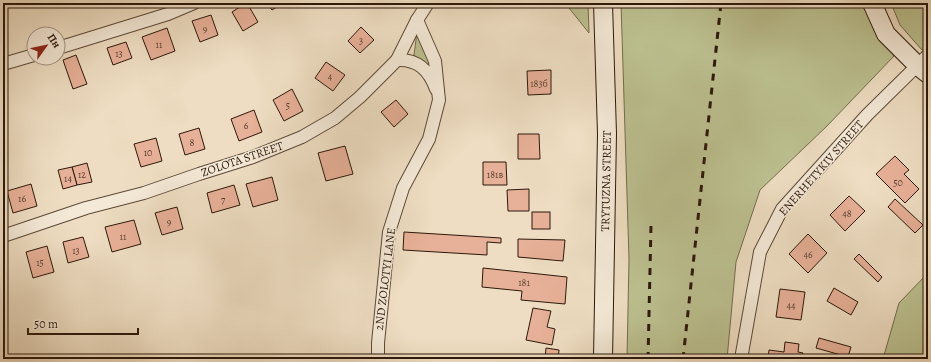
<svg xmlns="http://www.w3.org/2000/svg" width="931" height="362" viewBox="0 0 931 362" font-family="Alegreya,serif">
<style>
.green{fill:#bcc090;stroke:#746c4d}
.building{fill:#e7b098;stroke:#2c180a}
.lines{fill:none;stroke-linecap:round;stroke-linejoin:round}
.street-casing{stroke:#5c4938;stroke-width:14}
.secondary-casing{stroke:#2c180a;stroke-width:20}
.street{stroke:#f4e9d7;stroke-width:12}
.secondary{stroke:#f4e9d7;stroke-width:18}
.rail{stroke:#2c180a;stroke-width:3;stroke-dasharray:7 7;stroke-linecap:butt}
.labels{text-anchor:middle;stroke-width:3;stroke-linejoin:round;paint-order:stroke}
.number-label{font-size:10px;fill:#5b3e2e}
.street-label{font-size:12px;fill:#2c180a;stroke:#f4e9d7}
</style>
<rect width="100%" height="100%" fill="#eeddc2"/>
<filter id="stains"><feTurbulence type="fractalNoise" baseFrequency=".005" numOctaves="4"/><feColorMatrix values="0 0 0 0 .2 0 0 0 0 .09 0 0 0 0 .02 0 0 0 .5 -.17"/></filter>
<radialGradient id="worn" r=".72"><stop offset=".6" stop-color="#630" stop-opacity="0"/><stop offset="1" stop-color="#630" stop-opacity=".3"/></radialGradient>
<g class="green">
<path d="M565 3H588L589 33Z"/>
<path d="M621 3H861L894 56 827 126 760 190 736 262 727 359H627L629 259Z"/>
<path d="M891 3H928V44L922 50 900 25Z"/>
<path d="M417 32 429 55 433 73 414 55Z"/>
<path d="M928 273V359H883L899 303Z"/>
</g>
<g class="building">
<path d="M246 3H247L258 22 243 31 232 12Z"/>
<path d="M267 3H283L272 10Z"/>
<path d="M211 15 218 35 200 42 192 21Z"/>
<path d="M361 27 374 40 360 53 348 41Z"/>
<path d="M167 28 175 51 151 60 142 37Z"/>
<path d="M126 42 132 58 113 65 107 48Z"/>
<path d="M76 55 87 84 73 89 63 60Z"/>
<path d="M326 62 345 75 333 91 315 78Z"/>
<path d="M551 70V94L528 95 527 71Z"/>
<path d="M292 89 303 111 284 121 273 100Z"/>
<path d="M396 100 408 114 394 127 381 112Z"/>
<path d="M254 110 262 132 239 141 231 119Z"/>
<path d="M199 128 205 149 185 155 179 134Z"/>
<path d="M518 134H539L540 159H518Z"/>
<path d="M156 138 162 161 141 167 134 144Z"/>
<path d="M345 146 353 174 326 181 318 153Z"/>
<path d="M895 156 909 170 904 174 919 189 905 203 876 174Z"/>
<path d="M483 162H506L507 185H483Z"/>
<path d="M87 163 92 182 77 185 72 167Z"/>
<path d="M72 167 77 185 63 189 58 170Z"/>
<path d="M272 177 278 200 253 207 246 184Z"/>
<path d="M31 184 37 206 13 213 7 191Z"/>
<path d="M234 185 240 205 212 213 207 193Z"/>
<path d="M529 189V211H508L507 190Z"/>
<path d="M849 196 865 211 845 231 830 215Z"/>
<path d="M895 199 923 225 915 233 888 207Z"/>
<path d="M177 207 183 229 162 235 155 213Z"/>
<rect x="532" y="212" width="18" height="17"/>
<path d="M134 220 141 244 112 252 105 227Z"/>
<path d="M404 232 501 238V243L487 242V255L403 250Z"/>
<path d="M808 234 827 253 808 273 789 254Z"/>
<path d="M83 237 89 257 68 263 63 242Z"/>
<path d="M518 239 565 240 563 261 518 257Z"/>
<path d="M47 246 54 272 33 278 26 252Z"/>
<path d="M859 254 882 277 878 282 854 259Z"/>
<path d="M483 268 567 277 565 304 521 300 522 291 482 287Z"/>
<path d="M834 288 858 302 851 315 827 301Z"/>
<path d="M780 289 805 292 801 320 776 317Z"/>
<path d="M533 308 551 311 547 327 555 329 552 345 526 340Z"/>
<path d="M819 338 851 347 848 357 816 348Z"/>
<path d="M785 342 799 344 798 352 803 353 802 357 805 358V359H768L769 350 784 352Z"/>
<path d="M546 348 559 350 558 359H545Z"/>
</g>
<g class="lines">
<defs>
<g id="street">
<path d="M58 48 168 14 194 3"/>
<path d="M397 60C418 59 429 70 436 89"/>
<path d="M3 64 34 55"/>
<path d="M3 236 86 208 144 193 199 174 253 157 302 137 335 118 360 97 397 60 417 20 428 3"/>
<path d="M378 359V343L389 232 403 188 429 139 439 100 435 61 417 20"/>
<path d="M741 359 760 252 782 209 867 115 928 55"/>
</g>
<g id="secondary">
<path d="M603 3 607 134 603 359"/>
<path d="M872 3 886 34 918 66 928 74"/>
</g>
</defs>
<use href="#street" class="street-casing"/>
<use href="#secondary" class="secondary-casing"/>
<use href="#street" class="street"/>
<use href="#secondary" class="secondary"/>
<g class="rail">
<path d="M648 359 651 225"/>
<path d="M683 359 721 3"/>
</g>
</g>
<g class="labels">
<g class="number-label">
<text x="205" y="32">9</text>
<text x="361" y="44">3</text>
<text x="159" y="48">11</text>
<text x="119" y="57">13</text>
<text x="330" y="80">4</text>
<text x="539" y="87">183б</text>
<text x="288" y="109">5</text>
<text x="246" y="129">6</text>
<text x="192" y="146">8</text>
<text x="148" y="156">10</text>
<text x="82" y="178">12</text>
<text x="495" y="178">181в</text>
<text x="68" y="182">14</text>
<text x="898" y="186">50</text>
<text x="22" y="202">16</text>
<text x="223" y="203">7</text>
<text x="847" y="217">48</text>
<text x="169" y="225">9</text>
<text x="123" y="240">11</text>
<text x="76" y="254">13</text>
<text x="808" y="258">46</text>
<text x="40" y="266">15</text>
<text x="524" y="286">181</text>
<text x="791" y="309">44</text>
</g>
<g class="street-label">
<text transform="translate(242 159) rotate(-19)" y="4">ZOLOTA STREET</text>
<text transform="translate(821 168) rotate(-49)" y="4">ENERHETYKIV STREET</text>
<text transform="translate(606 181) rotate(-89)" y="4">TRYTUZNA STREET</text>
<text transform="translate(385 279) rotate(-83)" y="4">2ND ZOLOTYI LANE</text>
</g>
</g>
<rect width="931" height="362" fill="none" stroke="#eeddc2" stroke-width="16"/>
<rect x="4" y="4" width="923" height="354" fill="none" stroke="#2c180a" stroke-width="2"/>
<rect x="8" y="8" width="915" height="346" fill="none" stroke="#2c180a"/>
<g transform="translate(46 46) rotate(57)"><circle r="19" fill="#f4e9d7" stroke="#a49585"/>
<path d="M0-3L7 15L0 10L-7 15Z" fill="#8f2418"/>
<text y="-6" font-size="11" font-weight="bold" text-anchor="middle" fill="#2c180a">Пн</text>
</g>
<path d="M28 328v6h110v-6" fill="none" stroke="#2c180a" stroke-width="2"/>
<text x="34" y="328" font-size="12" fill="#2c180a" stroke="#f4e9d7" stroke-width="3" paint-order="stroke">50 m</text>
<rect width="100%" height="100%" filter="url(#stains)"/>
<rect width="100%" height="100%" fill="url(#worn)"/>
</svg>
